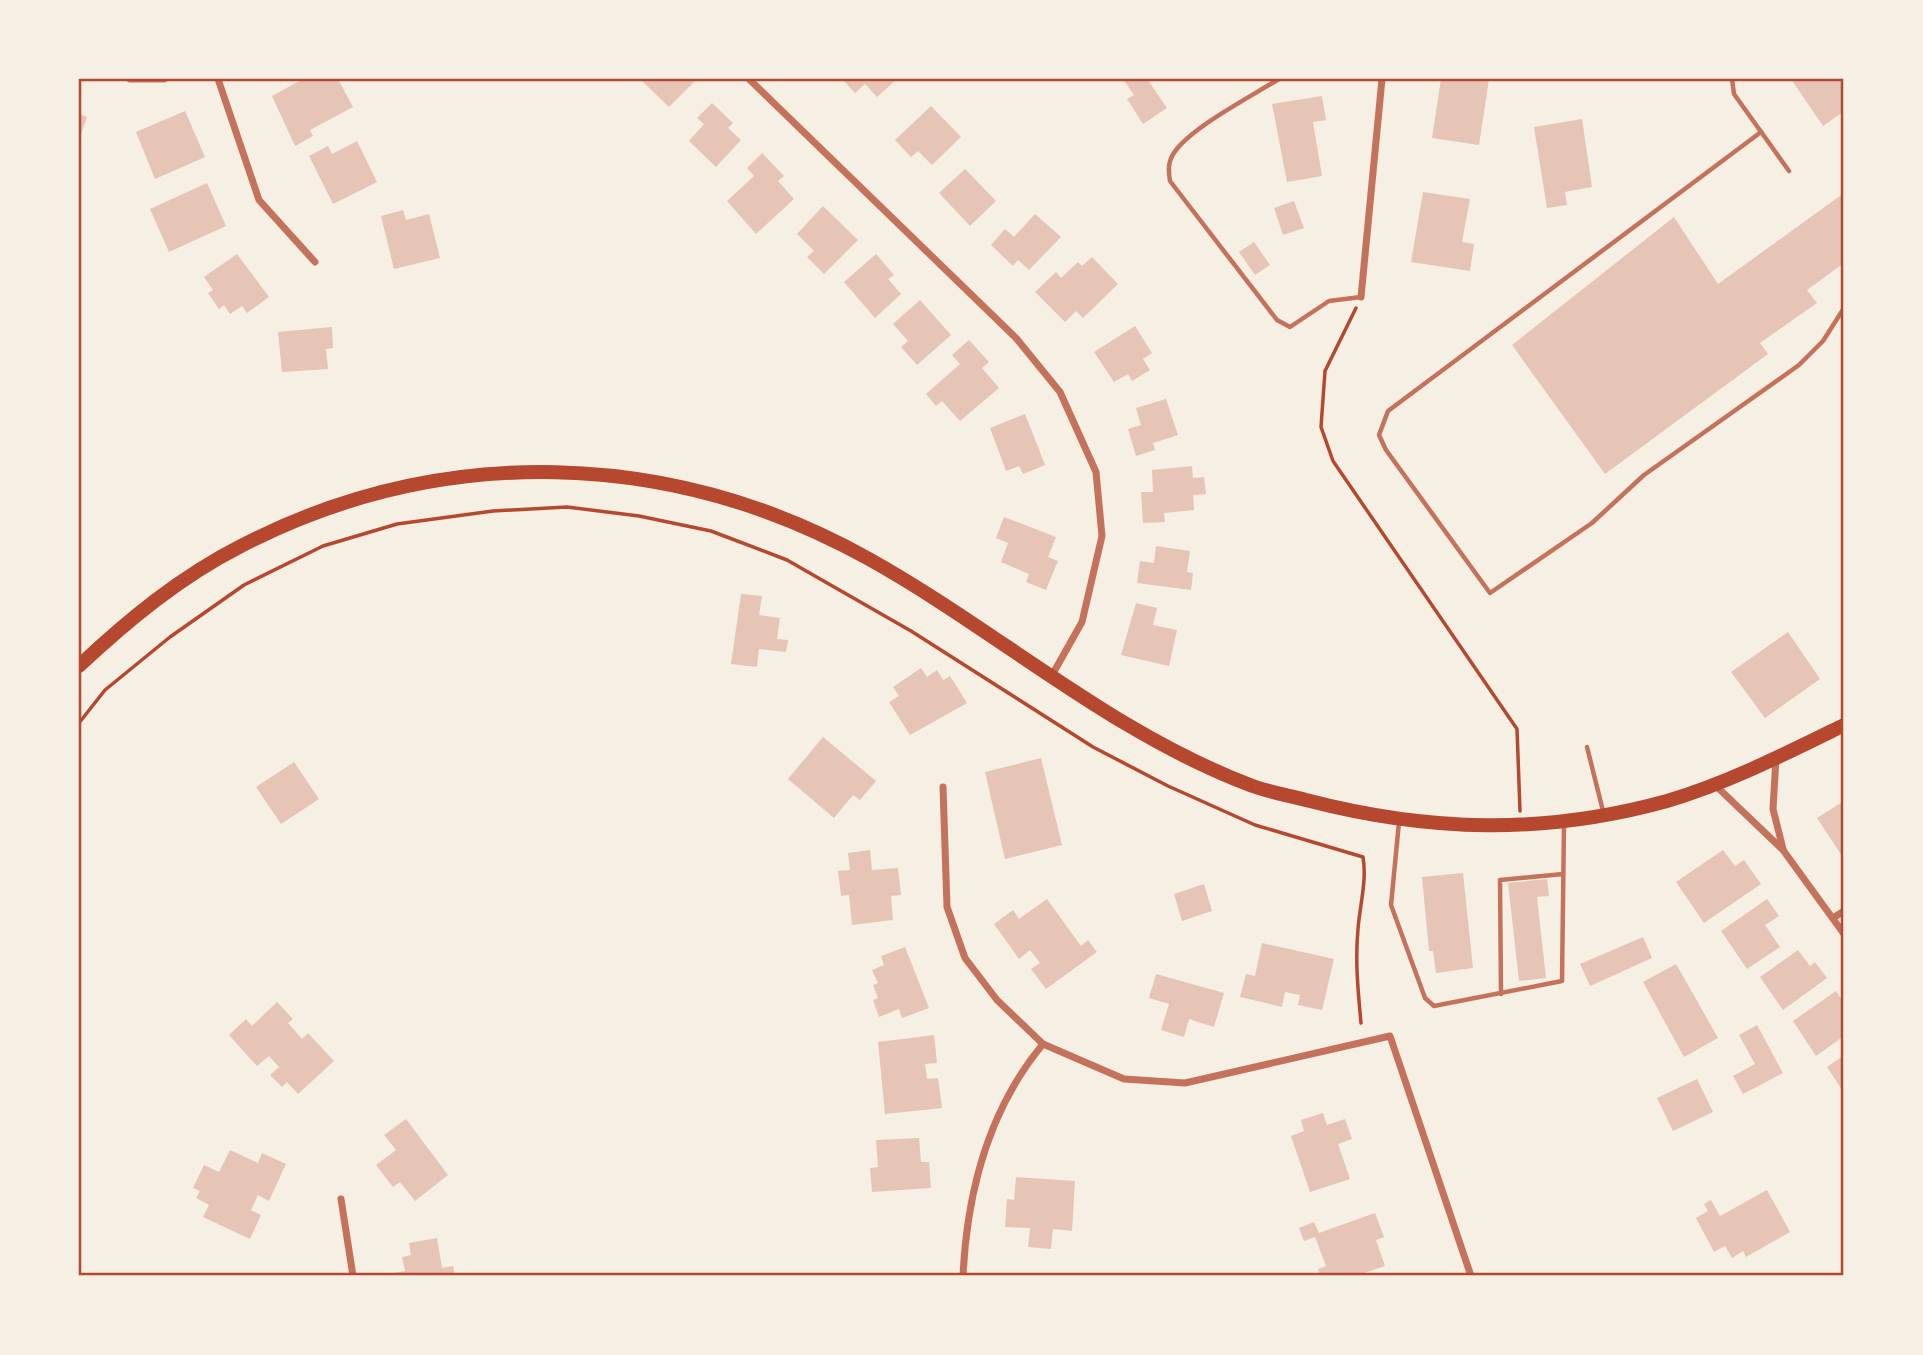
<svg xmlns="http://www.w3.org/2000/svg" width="1923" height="1355" viewBox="0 0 1923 1355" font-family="Ubuntu,sans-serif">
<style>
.building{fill:#e6c5b7}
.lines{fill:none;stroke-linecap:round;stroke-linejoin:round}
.path{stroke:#b5482f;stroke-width:3.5}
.service{stroke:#c5725c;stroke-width:4.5}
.minor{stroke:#c5725c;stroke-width:7}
.primary{stroke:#b5482f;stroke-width:14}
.neatline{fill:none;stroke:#b5482f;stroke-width:2.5}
</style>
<rect width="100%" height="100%" fill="#f6efe4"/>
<g class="building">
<path d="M303 79H338L353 107 310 130 313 136 295 146 272 96Z"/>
<path d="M640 79H693L695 81 669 107Z"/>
<path d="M842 79H897L877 97 865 84 855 93Z"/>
<path d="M1123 79H1147L1167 108 1143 124 1127 99 1134 95Z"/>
<path d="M1441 79H1489L1479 145 1432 138Z"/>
<path d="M1791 79H1844V111L1823 126Z"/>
<path d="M1322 96 1326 120 1313 122 1322 176 1287 182 1272 104Z"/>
<path d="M712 103 733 123 728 128 741 140 716 167 689 141 704 124 697 118Z"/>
<path d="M931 106 961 137 932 165 918 151 911 157 895 140Z"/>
<path d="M185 111 205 157 155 179 136 132Z"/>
<path d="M79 114 87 117 79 140Z"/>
<path d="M1582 119 1592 187 1565 192 1567 205 1547 208 1534 127Z"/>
<path d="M357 141 377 182 333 204 309 156 328 146 332 154Z"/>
<path d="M762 153 784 176 778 181 794 199 756 234 727 201 754 176 747 168Z"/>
<path d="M965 169 996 201 970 226 939 193Z"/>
<path d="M207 183 226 226 169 252 150 209Z"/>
<path d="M1423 192 1470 199 1462 242 1474 244 1470 271 1411 262Z"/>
<path d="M1844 193V263L1807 290 1817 303 1760 343 1768 354 1605 474 1512 345 1674 217 1718 284Z"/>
<path d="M1294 201 1304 228 1283 235 1274 208Z"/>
<path d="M823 206 858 240 824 274 807 257 814 251 797 234Z"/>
<path d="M403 210 406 220 429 214 440 258 394 269 381 216Z"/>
<path d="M1035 214 1061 237 1029 270 1018 260 1013 266 991 245 1005 229 1014 237Z"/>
<path d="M1254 242 1270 265 1255 275 1239 252Z"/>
<path d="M237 254 269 297 247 313 242 306 230 314 224 305 219 309 208 293 213 290 204 277Z"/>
<path d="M876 254 894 275 888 279 901 294 875 318 844 282Z"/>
<path d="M1092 257 1118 284 1083 318 1076 311 1065 322 1035 292 1056 272 1061 278 1078 262 1082 266Z"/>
<path d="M920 300 951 335 917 365 901 347 908 341 893 324Z"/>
<path d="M1135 326 1152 353 1143 359 1150 370 1132 381 1128 374 1114 382 1094 352Z"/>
<path d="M332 327 333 348 326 349 328 369 282 372 278 332Z"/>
<path d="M969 340 989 362 982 368 999 388 960 421 942 401 936 406 926 394 960 364 952 355Z"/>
<path d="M1166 399 1178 435 1153 443 1155 450 1136 456 1128 429 1141 425 1136 408Z"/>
<path d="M1025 414 1045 465 1023 474 1019 466 1006 471 990 428Z"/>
<path d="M1192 466 1193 478 1204 477 1206 494 1193 495 1194 510 1164 513 1165 522 1143 523 1141 492H1153L1152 470Z"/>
<path d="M1004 517 1056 537 1048 557 1058 561 1046 590 1026 582 1029 574 1001 562 1008 543 996 538Z"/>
<path d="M1156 546 1190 551 1187 572 1193 573 1191 590 1137 583 1140 561 1154 563Z"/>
<path d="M741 594 762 596 759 615 780 618 777 639 788 640 786 652 759 649 757 667 731 664Z"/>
<path d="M1136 603 1157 608 1153 625 1177 630 1169 666 1121 655Z"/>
<path d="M1788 632 1820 679 1765 718 1731 672Z"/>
<path d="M921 668 927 677 937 670 943 680 950 676 967 703 910 735 889 702 899 696 893 687Z"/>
<path d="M823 737 876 781 860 800 853 795 834 818 788 779Z"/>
<path d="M1041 758 1062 845 1005 859 985 772Z"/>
<path d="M294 762 319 799 281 824 256 787Z"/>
<path d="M1844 801V855L1842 856 1817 818Z"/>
<path d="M870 850 872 870 898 868 901 895 891 896 893 920 852 925 849 895 841 896 838 871 850 870 848 853Z"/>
<path d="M1723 850 1735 866 1744 860 1761 884 1704 923 1676 882Z"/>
<path d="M1463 873 1473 968 1436 973 1433 951H1429L1422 877Z"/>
<path d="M1547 879 1549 896 1537 897 1546 978 1519 981 1508 883Z"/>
<path d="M1204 884 1212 911 1182 921 1174 894Z"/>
<path d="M1047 899 1081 946 1088 940 1097 952 1046 989 1031 969 1040 963 1030 950 1019 959 994 924 1013 910 1019 919Z"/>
<path d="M1767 899 1779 916 1765 925 1780 947 1747 969 1721 931Z"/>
<path d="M1643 937 1652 958 1590 986 1580 964Z"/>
<path d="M1262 943 1334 959 1322 1010 1298 1005 1300 995 1285 992 1282 1007 1240 997 1246 974 1255 976Z"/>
<path d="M905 947 929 1008 902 1018 899 1009 879 1017 873 1000 878 998 873 985 878 983 872 970 884 965 881 956Z"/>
<path d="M1798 950 1810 966 1815 962 1827 978 1783 1010 1760 977Z"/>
<path d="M1676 964 1718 1038 1684 1057 1643 982Z"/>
<path d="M1156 974 1224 993 1214 1027 1189 1019 1184 1037 1161 1030 1169 1004 1149 998Z"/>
<path d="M1836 991 1844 1003V1036L1816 1056 1793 1021Z"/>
<path d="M277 1002 293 1019 288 1023 302 1039 308 1033 334 1061 298 1094 287 1082 282 1087 270 1075 279 1067 269 1056 257 1066 229 1035 246 1019 252 1026Z"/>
<path d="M1757 1025 1783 1073 1743 1094 1733 1076 1755 1064 1739 1035Z"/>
<path d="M934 1035 937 1063 925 1064 927 1079 938 1078 942 1108 885 1114 878 1042Z"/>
<path d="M1844 1055V1093L1827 1067Z"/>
<path d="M1697 1079 1713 1112 1673 1131 1657 1098Z"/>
<path d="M1323 1113 1327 1125 1345 1119 1352 1139 1338 1144 1350 1179 1310 1192 1291 1136 1304 1131 1301 1120Z"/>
<path d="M406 1119 448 1175 415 1201 400 1182 393 1187 376 1165 396 1150 384 1135Z"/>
<path d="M919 1138 921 1162H929L931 1188 872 1192 870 1168 878 1167 876 1140Z"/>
<path d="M230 1150 258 1163 262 1153 286 1164 269 1201 258 1195 251 1210 261 1215 250 1239 203 1217 209 1205 196 1198 200 1191 193 1188 204 1165 219 1172Z"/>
<path d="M1016 1177 1075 1181 1072 1231 1053 1229 1051 1249 1028 1247 1030 1228 1005 1227 1007 1199 1014 1200Z"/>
<path d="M1767 1190 1790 1232 1746 1257 1743 1251 1732 1258 1725 1246 1714 1252 1696 1218 1708 1211 1704 1204 1711 1200 1720 1216Z"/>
<path d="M1375 1213 1384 1237 1376 1240 1385 1266 1355 1276H1320L1318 1269 1326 1266 1315 1237 1304 1241 1299 1228 1314 1222 1319 1233Z"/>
<path d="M437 1238 442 1268 453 1266 455 1276H388V1274L405 1271 402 1257 411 1255 409 1243Z"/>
</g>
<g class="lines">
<g class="path">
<path d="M1356 308 1325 371 1321 427 1333 461 1517 729 1520 811"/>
<path d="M79 723 105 690 170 637 244 585 323 546 397 524 493 511 567 507 639 516 711 531 787 560 911 631 1093 747 1168 786 1255 825 1363 857C1367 881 1360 904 1358 929 1355 960 1358 991 1361 1023"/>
</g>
<g class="service">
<path d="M1279 79C1250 97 1196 125 1176 150 1168 160 1168 169 1170 181L1277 320 1290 327 1329 301 1361 297"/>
<path d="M1732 79 1734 94 1789 171"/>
<path d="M1761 132 1388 411 1379 435 1386 450 1490 593 1592 523 1644 475 1799 365 1823 341 1844 308"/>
<path d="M1587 747 1603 811"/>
<path d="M1399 822 1391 905 1425 998 1434 1006 1562 981 1564 824"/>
<path d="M1501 994 1500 880 1563 874"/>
</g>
<g class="minor">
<path d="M130 79H164"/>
<path d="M218 79 259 200 315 262"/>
<path d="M749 79 1016 338 1060 392 1096 472 1102 536 1082 622 1051 677"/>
<path d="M1361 297 1382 79"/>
<path d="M1776 758 1773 809 1783 849"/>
<path d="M1715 785 1783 850 1844 934"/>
<path d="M943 787 947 907 965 958 997 1000 1043 1044 1124 1079 1185 1083 1390 1036 1471 1276"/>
<path d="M1833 918 1844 911"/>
<path d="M341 1199 353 1276"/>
<path d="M963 1276C967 1192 988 1110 1043 1044"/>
</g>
<path class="primary" d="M79 666C128 620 180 577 241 546 442 442 672 449 869 559 998 631 1110 732 1250 785 1268 792 1287 795 1306 800 1429 832 1544 835 1667 801 1728 783 1787 753 1844 725"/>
</g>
<rect width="1923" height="1355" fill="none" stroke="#f6efe4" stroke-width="161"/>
<rect x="80" y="80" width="1762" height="1194" class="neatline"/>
</svg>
